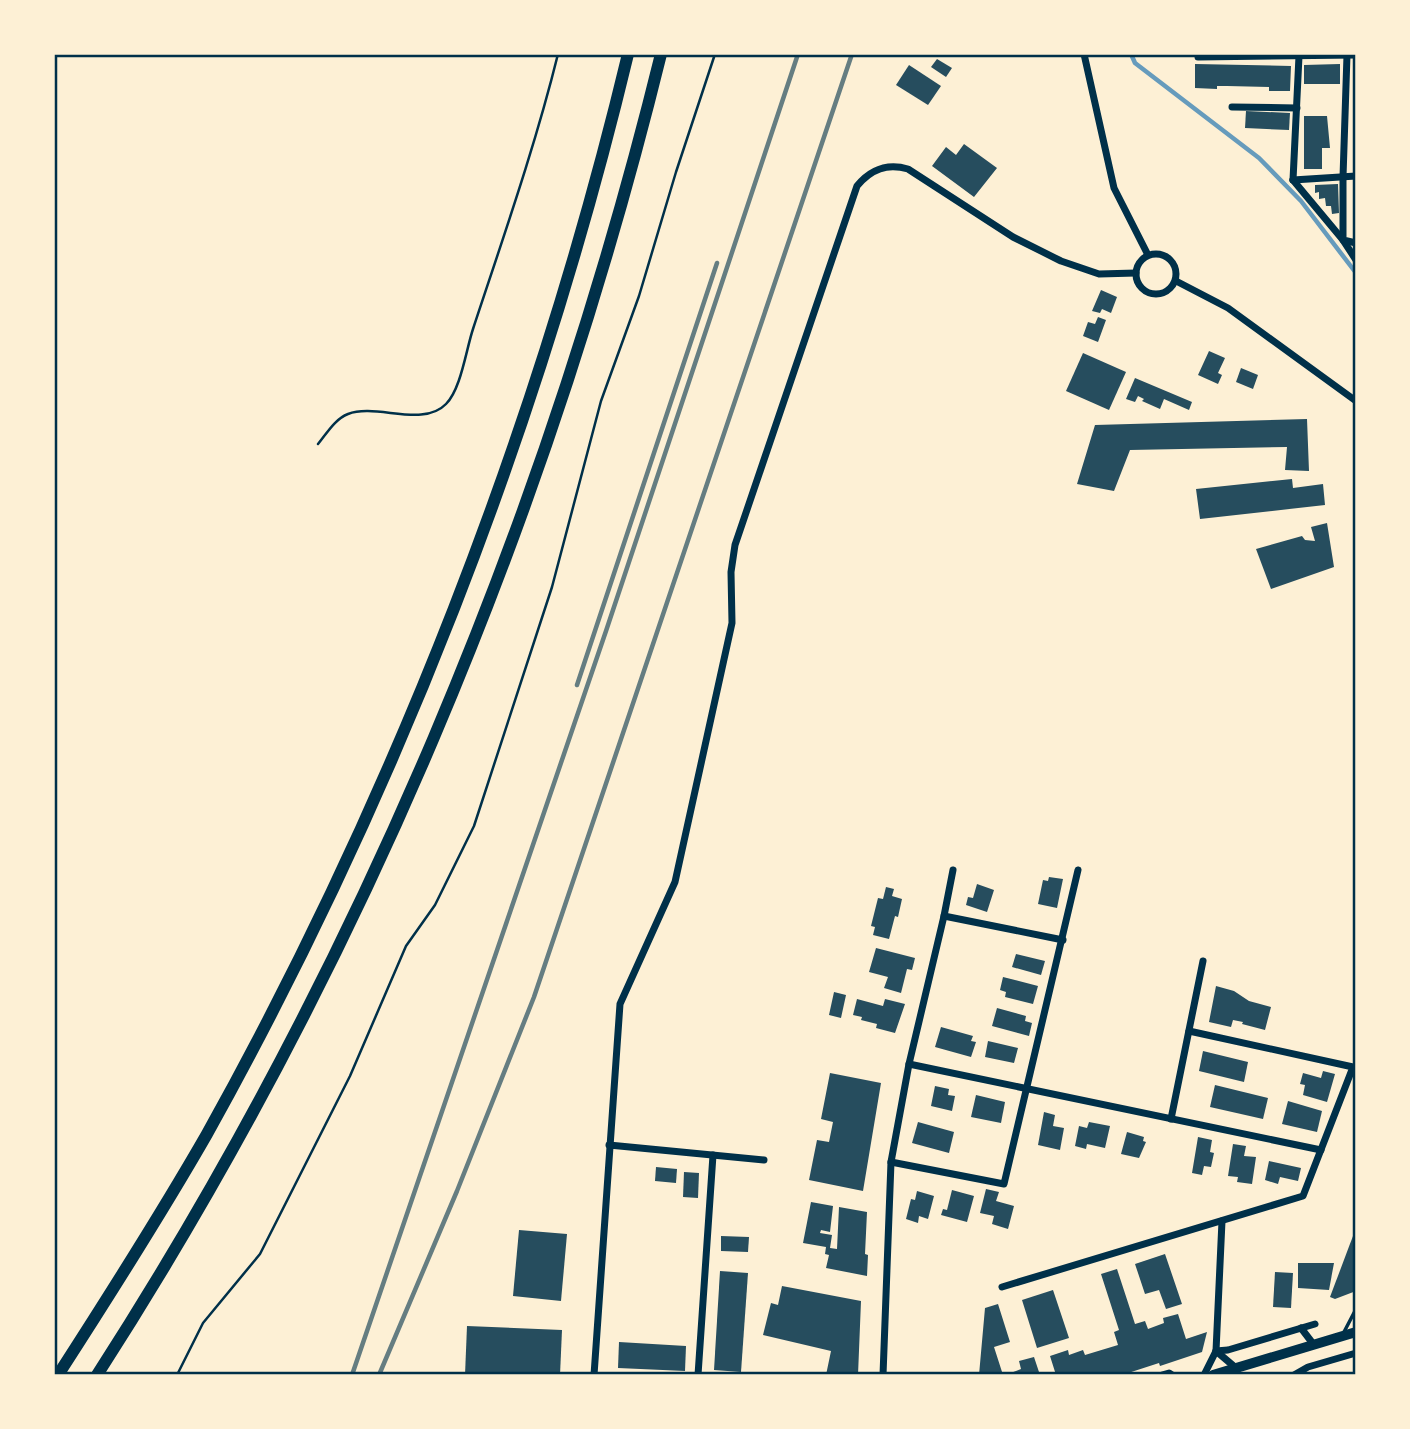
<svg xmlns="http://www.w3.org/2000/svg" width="1410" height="1429" viewBox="0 0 1410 1429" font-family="Montserrat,sans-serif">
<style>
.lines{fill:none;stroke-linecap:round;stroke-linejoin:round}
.stream{stroke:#669bbc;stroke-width:4.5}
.building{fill:#264d5e}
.path{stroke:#003049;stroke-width:2.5}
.service{stroke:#003049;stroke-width:3.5}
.minor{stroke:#003049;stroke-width:7}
.primary{stroke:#003049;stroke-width:10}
.motorway{stroke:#003049;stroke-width:12}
.rail{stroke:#657d81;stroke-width:4.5}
.neatline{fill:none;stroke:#003049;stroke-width:2.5}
</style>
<rect width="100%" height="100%" fill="#fdf0d5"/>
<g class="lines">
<path class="stream" d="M1131 54 1135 63 1259 158 1301 201 1356 273"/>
</g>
<g class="building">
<path d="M937 59 952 68 946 77 931 67Z"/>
<path d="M1195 64 1291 66 1290 91H1269V87L1227 86H1217V89L1195 88Z"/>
<path d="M1340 64V84H1304V65Z"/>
<path d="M909 65 941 86 928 105 896 85Z"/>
<path d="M1246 111 1290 113 1289 130 1245 128Z"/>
<path d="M1304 116H1327L1330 148H1322V169H1304Z"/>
<path d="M964 144 997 168 974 197 932 166 946 147 956 155Z"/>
<path d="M1338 184 1339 213 1332 214 1331 206H1326L1325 198 1319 199V192L1315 193V185Z"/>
<path d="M1101 290 1117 297 1111 313 1102 309 1100 313 1092 311Z"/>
<path d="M1098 317 1106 320 1098 342 1083 336 1088 322 1095 324Z"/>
<path d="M1209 351 1225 358 1218 373 1222 375 1218 384 1198 375Z"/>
<path d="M1083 353 1126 372 1109 410 1066 391Z"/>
<path d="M1241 368 1258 375 1253 389 1236 382Z"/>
<path d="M1135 378 1192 402 1189 410 1164 399 1160 409 1142 401 1144 399 1138 396 1135 402 1126 399Z"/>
<path d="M1307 419 1309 471 1285 470 1287 447 1130 450 1114 491 1077 484 1095 425Z"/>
<path d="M1292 479 1293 488 1323 484 1325 505 1200 519 1196 489Z"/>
<path d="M1327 523 1334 567 1271 589 1256 549 1302 536 1305 540 1315 541 1311 527Z"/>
<path d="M1049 877 1063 879 1057 908 1038 904 1043 880 1048 881Z"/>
<path d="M977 884 994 890 987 912 966 905 968 897 973 898Z"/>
<path d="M886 887 894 889 892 896 902 899 898 917 895 916 889 939 873 935 875 927 871 926 878 898 883 899Z"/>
<path d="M876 948 915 958 912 970 907 969 901 993 884 988 888 977 869 972Z"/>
<path d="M1016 954 1045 961 1041 975 1012 967Z"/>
<path d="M1003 977 1038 986 1033 1004 1005 997 1006 992 1000 990Z"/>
<path d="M1216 986 1234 991 1249 1001 1271 1007 1265 1030 1242 1024 1243 1022 1233 1020 1231 1027 1209 1022Z"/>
<path d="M834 992 846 995 841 1018 829 1015Z"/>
<path d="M857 999 883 1006 885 999 905 1004 895 1033 876 1028 877 1024 861 1020 862 1017 853 1015Z"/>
<path d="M997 1008 1026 1016 1025 1021 1032 1023 1029 1036 992 1026Z"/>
<path d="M941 1027 973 1036 971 1041 976 1042 971 1057 935 1047Z"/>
<path d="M988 1041 1018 1048 1014 1063 985 1057Z"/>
<path d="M1203 1051 1248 1062 1244 1082 1199 1071Z"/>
<path d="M1323 1071 1335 1074 1327 1102 1303 1095 1305 1085 1300 1084 1303 1073 1321 1078Z"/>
<path d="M830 1073 881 1083 863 1191 809 1180 817 1140 829 1142 833 1122 821 1119Z"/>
<path d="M1215 1085 1268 1098 1263 1119 1210 1107Z"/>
<path d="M935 1086 949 1089 948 1095 955 1096 952 1111 931 1106Z"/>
<path d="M976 1095 1005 1102 1001 1123 971 1117Z"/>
<path d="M1288 1101 1322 1111 1317 1132 1282 1124Z"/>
<path d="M1044 1112 1055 1115 1053 1126 1064 1128 1060 1150 1038 1145Z"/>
<path d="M918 1122 954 1132 949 1153 912 1143Z"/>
<path d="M1089 1122 1110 1126 1105 1148 1087 1144 1086 1149 1075 1146 1079 1126 1087 1128Z"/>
<path d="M1127 1132 1144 1137 1143 1141 1146 1142 1139 1158 1121 1154Z"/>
<path d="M1198 1137 1212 1140 1210 1152 1214 1153 1211 1167 1204 1166 1202 1175 1192 1173Z"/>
<path d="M1233 1144 1246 1146 1244 1156 1256 1157 1252 1184 1237 1182 1238 1177 1228 1176Z"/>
<path d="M1269 1161 1301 1168 1298 1181 1280 1177 1278 1184 1265 1180Z"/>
<path d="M656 1167 677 1169 676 1183 655 1181Z"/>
<path d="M684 1172 699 1173 698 1198 683 1197Z"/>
<path d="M986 1189 999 1192 996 1201 1014 1206 1008 1229 992 1224 994 1216 980 1213Z"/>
<path d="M952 1190 974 1196 967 1222 941 1215 943 1209 947 1210Z"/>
<path d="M917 1191 934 1196 928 1219 919 1216 918 1223 906 1219 911 1199 915 1200Z"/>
<path d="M811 1202 833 1206 830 1232 821 1230 820 1233 832 1235 830 1248 837 1249 839 1207 867 1212 865 1254 868 1255 867 1276 826 1268 829 1255 825 1254 826 1247 803 1243Z"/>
<path d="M1356 1228V1291L1335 1299 1330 1297Z"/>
<path d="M519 1230 567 1234 561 1301 513 1296Z"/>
<path d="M721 1236 749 1237 748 1252 721 1251Z"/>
<path d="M1165 1254 1182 1304 1166 1309 1159 1290 1145 1294 1135 1264Z"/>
<path d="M1298 1263H1334L1329 1290 1298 1288Z"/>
<path d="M1117 1269 1135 1324 1145 1321 1148 1329 1164 1323 1163 1318 1178 1314 1186 1339 1207 1332 1202 1352 1160 1366 1159 1363 1122 1375H1056L1050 1356 1068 1350 1069 1355 1083 1350 1085 1355 1118 1345 1114 1332 1119 1330 1101 1274Z"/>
<path d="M720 1271 748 1273 741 1372 714 1370Z"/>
<path d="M1275 1272 1293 1273 1291 1308 1273 1307Z"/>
<path d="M782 1286 861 1301 858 1375H826L831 1351 763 1335 771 1303 778 1305Z"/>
<path d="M1053 1290 1069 1338 1037 1348 1022 1300Z"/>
<path d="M998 1304 1010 1342 994 1347 1003 1375H979L985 1308Z"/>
<path d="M467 1326 562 1330 560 1375H465Z"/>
<path d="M619 1342 686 1346 685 1371 618 1368Z"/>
<path d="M1034 1357 1040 1375H1005L1021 1369 1019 1361Z"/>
</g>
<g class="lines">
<g class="path">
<path d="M318 444C327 433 335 419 348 414 376 403 423 428 446 404 461 389 466 350 473 329 503 238 535 147 558 54"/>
<path d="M177 1375 203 1323 260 1254 350 1076 406 946 435 905 474 826 552 587 601 401 639 296 676 172 715 54"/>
</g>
<path class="service" d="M1344 1332 1356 1309"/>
<g class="minor">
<path d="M1084 54 1114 188 1148 255"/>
<path d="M1198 54V57L1356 55"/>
<path d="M1347 55 1343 177V240L1356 243"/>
<path d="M1232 107 1297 108"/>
<path d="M1293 180 1299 56"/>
<path d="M1293 180 1343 240 1356 260"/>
<path d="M1293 180 1356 176"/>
<circle cx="1156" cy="274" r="20"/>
<path d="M1176 281 1228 308 1356 401"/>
<path d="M944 916 1063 940"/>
<path d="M909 1064 1321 1150"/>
<path d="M1171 1119 1203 961"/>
<path d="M609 1145 764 1160"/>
<path d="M891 1162 1004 1184 1078 870"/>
<path d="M1002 1287 1303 1196 1353 1067 1189 1031"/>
<path d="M1301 1328 1314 1345"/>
<path d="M1216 1351 1228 1350 1315 1324"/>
<path d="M1216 1351 1236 1368"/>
<path d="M594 1375 620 1004 675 882 732 623 731 572 735 545 857 186C871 169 887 163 908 169L1013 237 1061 261 1099 274 1136 273"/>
<path d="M698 1375 713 1155"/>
<path d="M883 1375 891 1162 909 1064 944 916 953 870"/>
<path d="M1162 1375 1169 1373 1172 1375"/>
<path d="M1204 1375 1216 1351 1222 1221"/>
<path d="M1294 1375 1308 1367 1356 1353"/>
</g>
<path class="primary" d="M1213 1375 1356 1332"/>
<g class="motorway">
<path d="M58 1375C109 1296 160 1216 207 1134 394 798 538 429 628 54"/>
<path d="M97 1375C358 970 546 521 661 54"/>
</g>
<g class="rail">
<path d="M577 685 717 263"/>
<path d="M352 1375 606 631 798 54"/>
<path d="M379 1375 457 1191 534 997 852 54"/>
</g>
</g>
<rect width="1410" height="1429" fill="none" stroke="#fdf0d5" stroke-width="112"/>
<rect x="56" y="56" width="1298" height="1317" class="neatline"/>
</svg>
